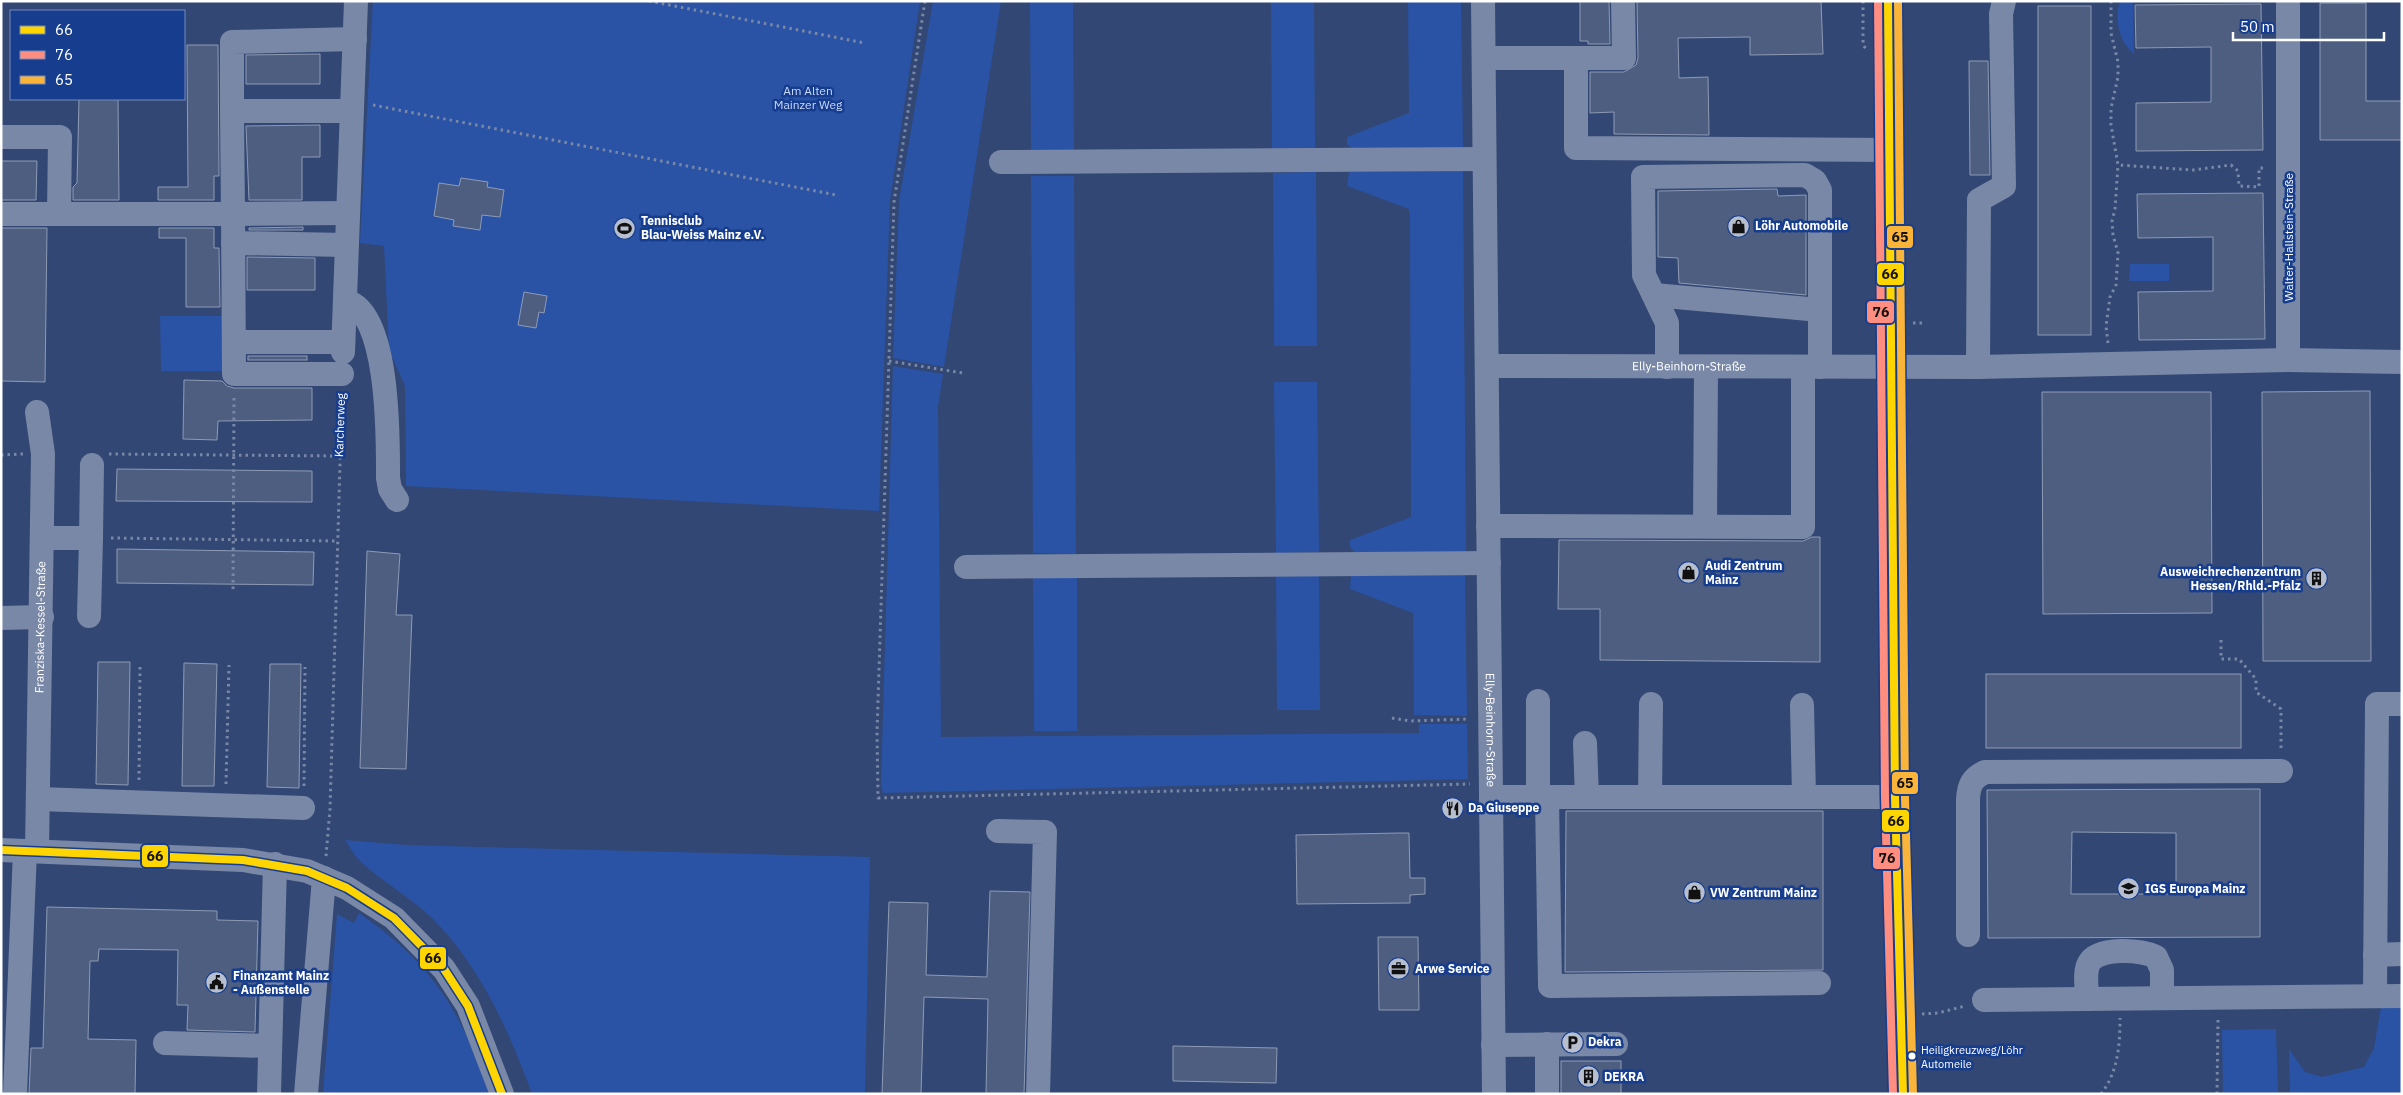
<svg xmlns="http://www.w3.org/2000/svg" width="2403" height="1095" viewBox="0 0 2403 1095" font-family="'IBM Plex Sans',sans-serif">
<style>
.green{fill:#2a53a5}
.building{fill:#4d5e81;stroke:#8e9bb5;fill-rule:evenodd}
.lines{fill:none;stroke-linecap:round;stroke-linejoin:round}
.path{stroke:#7988a6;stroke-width:3;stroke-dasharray:2.5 4;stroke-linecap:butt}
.minor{stroke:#7988a6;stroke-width:24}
.bus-1-casing{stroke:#173d8e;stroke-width:11}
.bus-2-casing{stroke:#173d8e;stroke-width:11}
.bus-3-casing{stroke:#173d8e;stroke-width:11}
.bus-1{stroke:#ffd500;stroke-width:8}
.bus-2{stroke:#ff8d80;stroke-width:8}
.bus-3{stroke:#fab43a;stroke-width:8}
.bus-dot{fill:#fff;stroke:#173d8e;stroke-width:2}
.labels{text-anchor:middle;stroke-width:5;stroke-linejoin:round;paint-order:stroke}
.bus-label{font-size:11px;fill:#fff;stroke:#173d8e;text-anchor:start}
.park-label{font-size:12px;fill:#c9dafb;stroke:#173d8e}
.poi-label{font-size:12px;font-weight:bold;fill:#fff;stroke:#173d8e;text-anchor:start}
.street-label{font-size:12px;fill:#fff;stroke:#173d8e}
.line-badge{stroke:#173d8e;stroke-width:2}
.pale-badge-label{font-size:14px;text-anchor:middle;font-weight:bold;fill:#111}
</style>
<rect width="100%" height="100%" fill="#324773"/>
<g class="green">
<path d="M373 1H920L890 201 879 511 406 486 405 386 389 350 384 246 360 243Z"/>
<path d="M933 1H1001L944 367 893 358 899 201Z"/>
<path d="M1030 1H1073L1074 152H1031Z"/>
<path d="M1271 1H1314L1315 150H1272Z"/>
<path d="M1408 1H1461L1463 148 1353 149 1347 144V137L1409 113Z"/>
<path d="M2120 1H2133L2134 54C2119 42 2114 19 2120 1Z"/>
<path d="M1463 171 1466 552H1354L1350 547V540L1411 517 1410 221 1409 209 1347 186 1349 172Z"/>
<path d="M1316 172 1317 346H1274L1273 173Z"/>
<path d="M1031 176H1074L1076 554 1033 553Z"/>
<path d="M2130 264H2169V281H2129Z"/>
<path d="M160 316H222L223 371H161Z"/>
<path d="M893 366 943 374 938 407 941 737 1419 733V724H1467L1468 779 883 793 881 785Z"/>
<path d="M1274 382H1317L1319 552 1276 553Z"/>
<path d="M1276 575H1319L1320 710H1277Z"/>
<path d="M1351 575H1465L1467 716 1414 715 1413 613 1350 589Z"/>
<path d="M1077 576V731H1034L1033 577Z"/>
<path d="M345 840 406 845 870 857 865 1094H532C509 1030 479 964 430 916 409 897 385 883 363 864 356 858 350 848 345 840Z"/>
<path d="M359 913C435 966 459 1009 490 1094H323L337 914 354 923Z"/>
<path d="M2381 1007H2402V1094H2290L2289 1049 2305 1072 2322 1077 2364 1067 2374 1048Z"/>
<path d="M2276 1029 2278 1094H2223L2222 1030Z"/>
</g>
<g class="building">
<path d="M1580 1H1609L1610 44H1588V41H1580Z"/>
<path d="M1637 1H1821L1823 54 1750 55V37L1678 38 1679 78 1708 77 1709 135 1614 134V112L1590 113V72H1624L1636 65 1638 58Z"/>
<path d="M2320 3H2366V101H2402V140H2320Z"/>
<path d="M2261 4 2263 150 2136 151V103L2211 102V47L2136 48 2135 5Z"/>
<rect x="2038" y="6" width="53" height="329"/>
<path d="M187 45H218L219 176H214V200H158V187H188Z"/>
<path d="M320 54V84H246V55Z"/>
<path d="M1969 61H1988L1990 175H1970Z"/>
<path d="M79 99H118L119 200H73V187L77 183Z"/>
<path d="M320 125V157H302V200H249L246 126Z"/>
<path d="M1 161H37L36 200H1Z"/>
<path d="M461 178 488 182 487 187 504 190 500 217 482 215 480 230 453 226 454 220 434 216 439 183 459 186Z"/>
<path d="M1777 189 1778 196 1806 195V295L1679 283 1678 258 1658 257V191Z"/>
<path d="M2263 193 2265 339 2139 340 2138 292 2213 291V237L2138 238 2137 194Z"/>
<path d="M303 227V230H249V228Z"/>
<path d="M1 228H47L45 382 1 381Z"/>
<path d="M159 228H214V248H219L220 307H186V238H159Z"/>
<path d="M247 257 315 258V290H247Z"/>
<path d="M524 292 547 296 544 313 539 312 536 328 518 325Z"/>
<rect x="248" y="356" width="59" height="4"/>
<path d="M184 380 222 381 227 386 234 388H312V420L218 421 217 440 183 439Z"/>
<path d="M2370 391 2371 661H2263L2262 392Z"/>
<path d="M2042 392H2211L2212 613 2043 614Z"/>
<path d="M117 469 312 471V502L116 501Z"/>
<path d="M1812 537H1820V662L1600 660V609H1558L1559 540 1803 541Z"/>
<path d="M117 549 314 552 313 585 117 583Z"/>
<path d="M367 551 400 554 396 615H412L406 769 360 768Z"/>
<path d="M98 662H130L128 785 96 784Z"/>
<path d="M184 663 217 664 214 786H182Z"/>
<path d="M270 664H301L299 788 267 787Z"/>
<rect x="1986" y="674" width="255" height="74"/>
<path d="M2260 789V937L1988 938 1987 790ZM2072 832 2176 833V894H2071Z"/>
<path d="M1566 811H1823V970L1565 972Z"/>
<path d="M1400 833H1409L1410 878H1425V894L1410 895V903L1297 904 1296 835Z"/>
<path d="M990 891 1030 892 1024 1094H986L988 999 924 997 921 1094H882L889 902 928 903 926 975 987 977Z"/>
<path d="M47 907 217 911V920L258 921 255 1032 187 1030 188 1005H177L178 950 99 949 98 961H90L88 1039 136 1040 135 1094H29L31 1048H43Z"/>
<path d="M1378 937H1418L1419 1010H1379Z"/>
<path d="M1173 1046 1277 1048 1276 1083 1173 1081Z"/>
<rect x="1561" y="1061" width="60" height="33"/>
</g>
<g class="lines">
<g class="path">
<path d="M649 1 865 43"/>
<path d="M925 1 894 202 877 732 878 798 1470 784"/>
<path d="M1863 1V45L1866 49"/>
<path d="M2111 1V33L2118 62V77L2111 108V125L2118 165 2193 170 2231 165 2238 171 2239 186 2259 187V168H2267"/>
<path d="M373 105 836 195"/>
<path d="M1913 323H1923"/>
<path d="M2108 343 2106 326 2110 297 2116 285 2118 253 2113 235 2112 221 2115 209 2118 165"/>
<path d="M889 361 963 373"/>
<path d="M109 454 339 456"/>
<path d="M1 455 23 454"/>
<path d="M111 538 337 541"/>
<path d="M233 589 234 394"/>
<path d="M2221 640V659H2239L2256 679V692L2281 709V750"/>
<path d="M1392 718 1410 721 1469 719"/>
<path d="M139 780 140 666"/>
<path d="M226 784 229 665"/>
<path d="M304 786 305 667"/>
<path d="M326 856 330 809 342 395"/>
<path d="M1922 1014 1938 1013 1965 1006"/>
<path d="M2101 1094C2118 1072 2120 1045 2120 1018"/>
<path d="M2217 1094 2218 1019"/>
</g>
<g class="minor">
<path id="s1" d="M1483 1 1494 1094"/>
<path d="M1888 1 1895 797 1903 1094"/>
<path d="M1484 58H1576V148L1888 150"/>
<path d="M1576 58H1624L1623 1"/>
<path d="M232 111V42L355 39"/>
<path d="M1 137H60L59 214"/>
<path d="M1001 162 1484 159"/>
<path d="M348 213 233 214 232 111H352"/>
<path d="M1 214H233L234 374H342"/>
<path d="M233 243 347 245"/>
<path d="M1654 295 1820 310"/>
<path d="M345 301C390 309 388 442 388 478L390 489 397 500"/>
<path d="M234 342H343"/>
<path d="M343 352 356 1"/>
<path d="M2288 360V1"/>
<path id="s2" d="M1487 366 1978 367 2288 360 2402 362"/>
<path d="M1667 367V323L1644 275 1643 177 1805 175 1815 181 1820 190V367"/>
<path d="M1978 367 1979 200 2004 186 2001 14 2004 1"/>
<path d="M1488 526 1803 527V367"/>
<path d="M1705 526 1706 367"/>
<path d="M42 538H91L92 465"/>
<path d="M966 567 1489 563"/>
<path d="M89 616 91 538"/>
<path d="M1 618 42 617"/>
<path d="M1802 705 1804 796"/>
<path d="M1585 743 1587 797"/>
<path d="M1491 797H1895"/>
<path d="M1538 797V701"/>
<path d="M1547 797 1550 986 1819 983"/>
<path d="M1650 797 1651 704"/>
<path d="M38 799 303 808"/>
<path d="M998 831 1045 832 1038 1094"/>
<path d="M1 850 243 860 307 871 347 888 394 918 444 969 468 1006 502 1094"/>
<path id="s3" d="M37 851 43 454 37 412"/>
<path d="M1968 935V799C1969 785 1972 778 1985 772L2281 771"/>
<path d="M2375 955 2402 954"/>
<path d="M2375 996 2377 704H2402"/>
<path d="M2087 999C2087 988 2084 972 2089 963 2098 947 2142 949 2156 957L2162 970V997"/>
<path d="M1984 1000 2402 996"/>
<path d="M165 1043 269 1046"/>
<path d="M1493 1045 1616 1044"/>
<path d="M15 1094 25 851"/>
<path d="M269 1094 275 864"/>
<path d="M306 1094 324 878"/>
<path d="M1547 1094V1044"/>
</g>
<defs>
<g id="bus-1">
<path d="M1888 1 1895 797 1903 1094"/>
<path d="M1 850 243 860 307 871 347 888 394 918 444 969 468 1006 502 1094"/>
</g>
<path id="bus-2" d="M1878 1 1885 797 1893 1094"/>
<path id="bus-3" d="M1898 1 1905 797 1913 1094"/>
</defs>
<use href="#bus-1" class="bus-1-casing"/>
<use href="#bus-2" class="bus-2-casing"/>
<use href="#bus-3" class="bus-3-casing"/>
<use href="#bus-1" class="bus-1"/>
<use href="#bus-2" class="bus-2"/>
<use href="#bus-3" class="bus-3"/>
</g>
<defs>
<symbol id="shop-disc" viewBox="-11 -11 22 22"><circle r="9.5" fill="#b7bfce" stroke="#173d8e"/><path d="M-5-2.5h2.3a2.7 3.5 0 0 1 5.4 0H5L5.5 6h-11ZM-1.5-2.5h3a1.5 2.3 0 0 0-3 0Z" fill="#111"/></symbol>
<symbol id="stadium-disc" viewBox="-11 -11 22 22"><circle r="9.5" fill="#b7bfce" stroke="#173d8e"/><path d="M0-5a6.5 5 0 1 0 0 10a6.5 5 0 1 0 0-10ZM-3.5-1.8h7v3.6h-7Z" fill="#111"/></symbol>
<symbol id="building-disc" viewBox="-11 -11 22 22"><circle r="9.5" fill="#b7bfce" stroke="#173d8e"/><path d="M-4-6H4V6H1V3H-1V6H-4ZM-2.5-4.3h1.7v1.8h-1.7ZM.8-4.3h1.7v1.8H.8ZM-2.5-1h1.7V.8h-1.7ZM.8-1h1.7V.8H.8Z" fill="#111"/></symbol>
<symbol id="restaurant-disc" viewBox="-11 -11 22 22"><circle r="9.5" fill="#b7bfce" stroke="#173d8e"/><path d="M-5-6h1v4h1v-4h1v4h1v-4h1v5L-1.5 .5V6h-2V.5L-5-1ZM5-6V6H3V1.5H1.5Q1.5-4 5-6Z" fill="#111"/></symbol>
<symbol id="school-disc" viewBox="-11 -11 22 22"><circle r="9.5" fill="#b7bfce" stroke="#173d8e"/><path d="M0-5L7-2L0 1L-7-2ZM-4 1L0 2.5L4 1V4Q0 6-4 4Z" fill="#111"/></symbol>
<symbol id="office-disc" viewBox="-11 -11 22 22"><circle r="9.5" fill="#b7bfce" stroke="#173d8e"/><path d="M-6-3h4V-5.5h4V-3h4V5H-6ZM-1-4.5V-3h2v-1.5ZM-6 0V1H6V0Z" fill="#111"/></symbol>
<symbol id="civic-disc" viewBox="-11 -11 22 22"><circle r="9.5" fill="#b7bfce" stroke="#173d8e"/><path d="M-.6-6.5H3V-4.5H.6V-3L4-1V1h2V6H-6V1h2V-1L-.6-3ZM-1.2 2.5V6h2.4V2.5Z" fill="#111"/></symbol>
<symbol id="parking-disc" viewBox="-11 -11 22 22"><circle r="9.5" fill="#b7bfce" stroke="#173d8e"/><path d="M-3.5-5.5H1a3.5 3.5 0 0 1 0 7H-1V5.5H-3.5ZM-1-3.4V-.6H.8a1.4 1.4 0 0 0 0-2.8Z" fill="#111"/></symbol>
</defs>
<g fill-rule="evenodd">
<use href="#shop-disc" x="1726" y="214" width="25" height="25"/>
<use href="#stadium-disc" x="612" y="216" width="25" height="25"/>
<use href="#shop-disc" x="1676" y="560" width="25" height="25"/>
<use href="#building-disc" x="2304" y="566" width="25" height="25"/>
<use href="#restaurant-disc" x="1440" y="796" width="25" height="25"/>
<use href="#school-disc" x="2116" y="876" width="25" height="25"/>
<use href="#shop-disc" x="1682" y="880" width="25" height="25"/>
<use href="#office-disc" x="1386" y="956" width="25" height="25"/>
<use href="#civic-disc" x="204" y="970" width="25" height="25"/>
<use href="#parking-disc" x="1560" y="1030" width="25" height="25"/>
<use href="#building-disc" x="1576" y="1064" width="25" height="25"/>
</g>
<circle class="bus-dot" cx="1912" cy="1056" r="4.5"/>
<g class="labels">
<g class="bus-label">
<text x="1921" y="1054">Heiligkreuzweg/Löhr<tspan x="1921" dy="14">Automeile</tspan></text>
</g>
<g class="park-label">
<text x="808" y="95">Am Alten<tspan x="808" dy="14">Mainzer Weg</tspan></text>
</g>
<g class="poi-label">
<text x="641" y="225">Tennisclub<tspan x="641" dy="14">Blau-Weiss Mainz e.V.</tspan></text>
<text x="1755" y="230">Löhr Automobile</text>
<text x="1705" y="570">Audi Zentrum<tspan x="1705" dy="14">Mainz</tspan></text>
<text x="2301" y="576" text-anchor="end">Ausweichrechenzentrum<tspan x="2301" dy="14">Hessen/Rhld.-Pfalz</tspan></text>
<text x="1468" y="812">Da Giuseppe</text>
<text x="2145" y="893">IGS Europa Mainz</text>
<text x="1710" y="897">VW Zentrum Mainz</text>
<text x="1415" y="973">Arwe Service</text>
<text x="233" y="980">Finanzamt Mainz<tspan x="233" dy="14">- Außenstelle</tspan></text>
<text x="1588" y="1046">Dekra</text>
<text x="1604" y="1081">DEKRA</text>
</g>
<g class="street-label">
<text transform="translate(2289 237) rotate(-90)" y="4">Walter-Hallstein-Straße</text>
<text dy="4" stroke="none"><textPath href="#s2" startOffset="202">Elly-Beinhorn-Straße</textPath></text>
<text transform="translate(340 425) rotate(-88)" y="4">Karcherweg</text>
<text dy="4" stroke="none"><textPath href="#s3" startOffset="224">Franziska-Kessel-Straße</textPath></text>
<text dy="4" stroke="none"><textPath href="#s1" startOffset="729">Elly-Beinhorn-Straße</textPath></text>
</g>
</g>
<g class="line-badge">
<rect x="1886" y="225" width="28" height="24" rx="5" fill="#fab43a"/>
<rect x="1876" y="262" width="29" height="24" rx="5" fill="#ffd500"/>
<rect x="1866" y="300" width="29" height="24" rx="5" fill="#ff8d80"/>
<rect x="1891" y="771" width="28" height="24" rx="5" fill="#fab43a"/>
<rect x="1881" y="809" width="29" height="24" rx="5" fill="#ffd500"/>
<rect x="141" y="844" width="28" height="24" rx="5" fill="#ffd500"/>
<rect x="1872" y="846" width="29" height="24" rx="5" fill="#ff8d80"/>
<rect x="419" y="946" width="28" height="24" rx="5" fill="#ffd500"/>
</g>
<g class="pale-badge-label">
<text x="1900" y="242">65</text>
<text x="1890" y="279">66</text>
<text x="1881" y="317">76</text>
<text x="1905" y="788">65</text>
<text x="1896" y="826">66</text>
<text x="155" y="861">66</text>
<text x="1887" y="863">76</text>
<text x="433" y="963">66</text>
</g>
<rect width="2403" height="1095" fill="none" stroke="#ffffff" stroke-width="5"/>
<rect x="10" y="10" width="175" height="90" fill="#173d8e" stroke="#748bbb"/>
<rect x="20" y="26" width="25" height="8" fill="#ffd500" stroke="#748bbb"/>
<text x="55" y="35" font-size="15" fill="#ffffff">66</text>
<rect x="20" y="51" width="25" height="8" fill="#ff8d80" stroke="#748bbb"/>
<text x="55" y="60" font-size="15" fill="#ffffff">76</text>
<rect x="20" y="76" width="25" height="8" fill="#fab43a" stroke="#748bbb"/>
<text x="55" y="85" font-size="15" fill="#ffffff">65</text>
<path d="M2233 32v8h151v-8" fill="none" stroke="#ffffff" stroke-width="2.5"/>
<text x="2240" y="32" font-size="15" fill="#ffffff" stroke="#173d8e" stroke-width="4" paint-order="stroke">50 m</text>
</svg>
